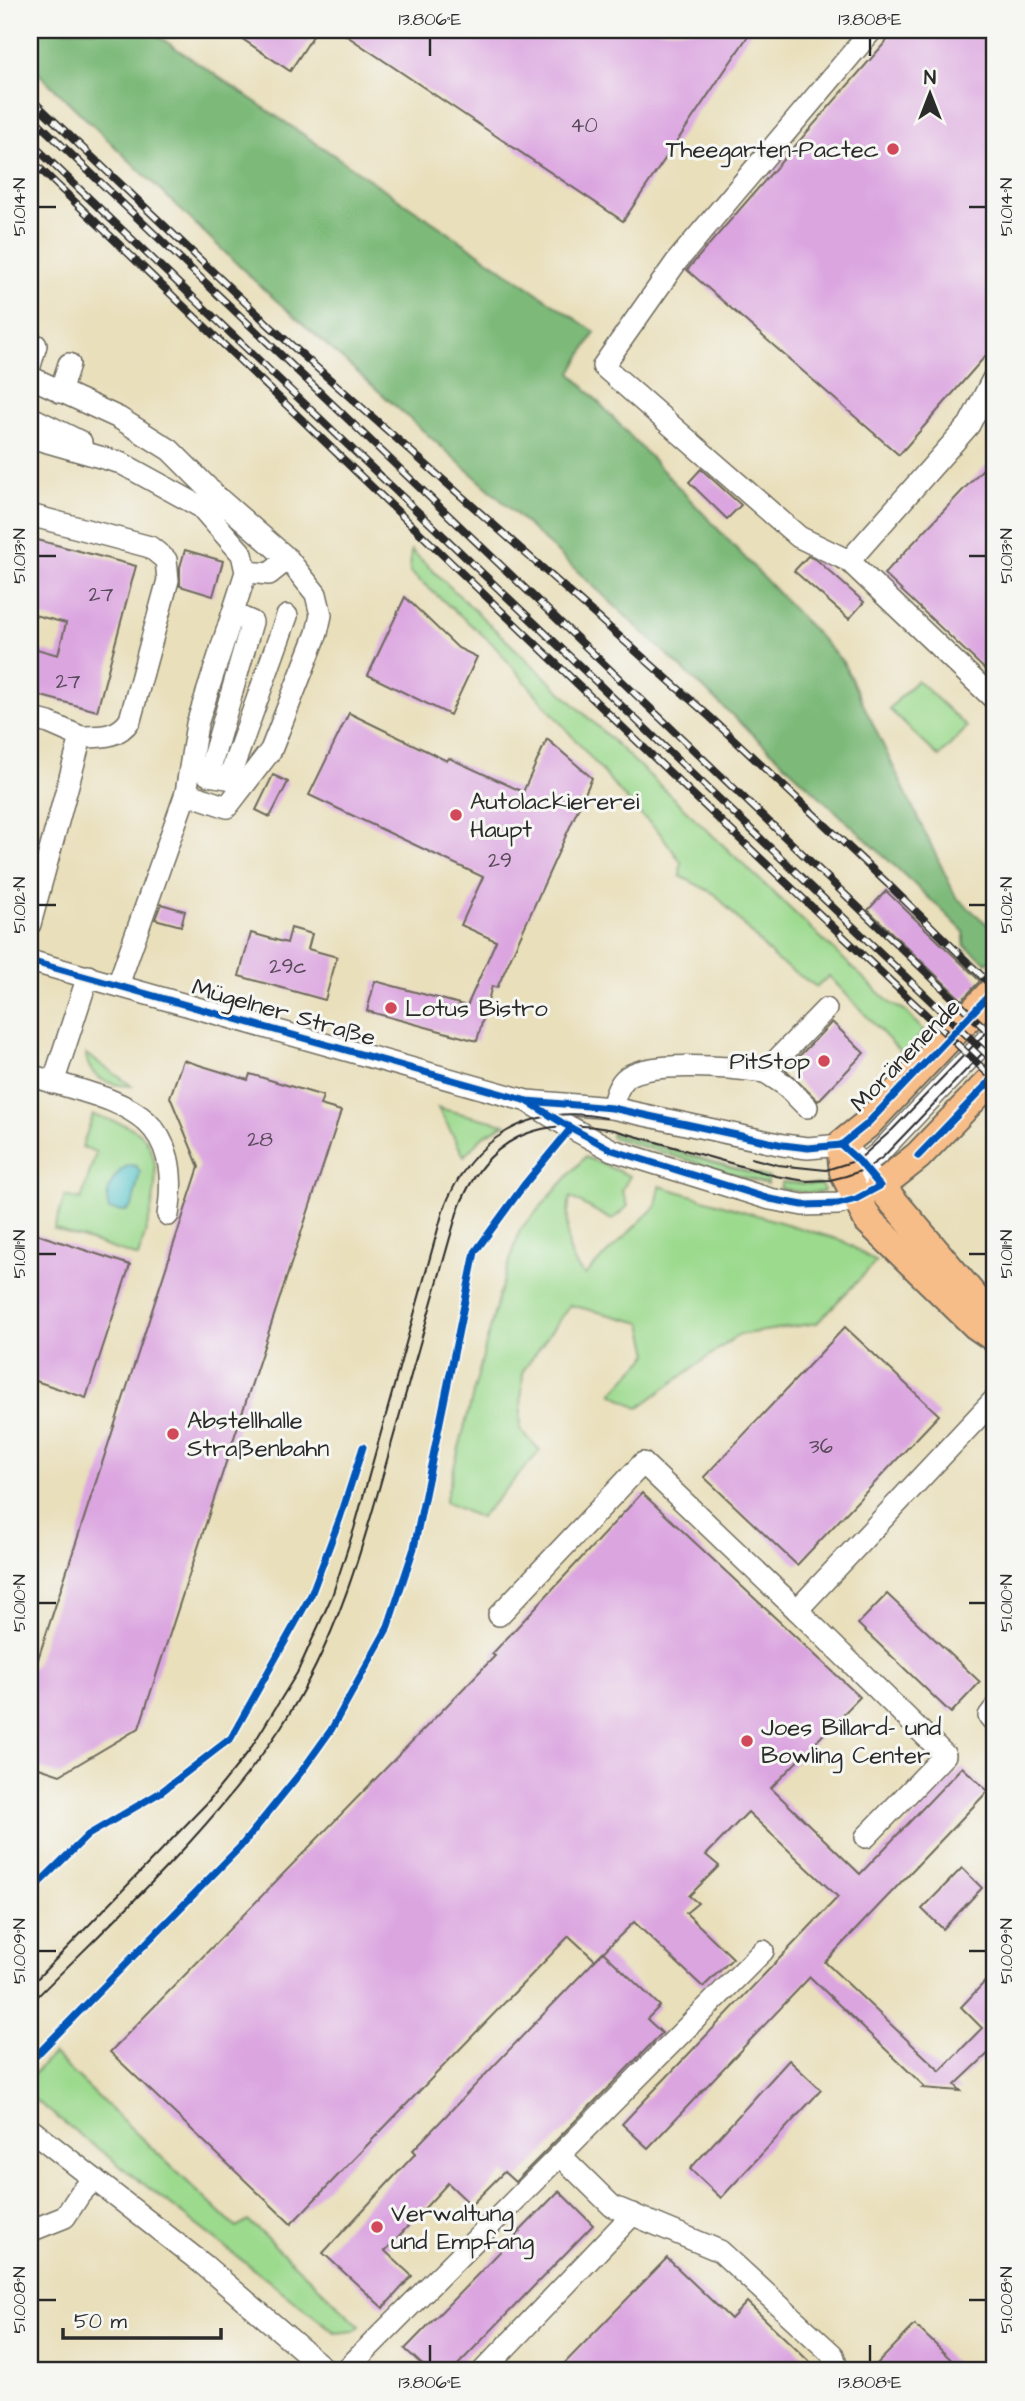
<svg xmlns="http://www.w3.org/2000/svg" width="1025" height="2401" viewBox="0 0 1025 2401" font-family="'Architects Daughter',sans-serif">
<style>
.green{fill:#9cda8e;stroke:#64825c;stroke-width:2}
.forest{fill:#7dba79;stroke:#547252;stroke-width:2}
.water{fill:#57c4cb;stroke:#41787b;stroke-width:2}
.building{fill:#dba5e0}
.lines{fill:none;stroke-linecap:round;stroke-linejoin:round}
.minor-casing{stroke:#6e6a5d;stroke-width:24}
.major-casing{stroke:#6e6a5d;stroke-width:32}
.minor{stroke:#fff;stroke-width:21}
.major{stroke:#f7bd88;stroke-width:28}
.tram{stroke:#2b2b2b;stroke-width:2}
.rail-casing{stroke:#2b2b2b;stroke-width:8}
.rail{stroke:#f6f6f2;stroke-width:5;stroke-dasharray:16;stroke-linecap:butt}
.cycleway-casing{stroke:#f6f6f2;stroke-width:11}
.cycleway{stroke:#0057b8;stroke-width:7}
.ticks{fill:none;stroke:#2b2b2b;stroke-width:2.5}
.poi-dot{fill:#d1495b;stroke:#f6f6f2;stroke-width:2.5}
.labels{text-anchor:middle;stroke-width:6;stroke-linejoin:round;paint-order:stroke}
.number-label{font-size:21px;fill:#574a58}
.poi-label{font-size:24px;fill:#2b2b2b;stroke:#f6f6f2;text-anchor:start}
.street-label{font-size:24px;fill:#2b2b2b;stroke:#f6f6f2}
.neatline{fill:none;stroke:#2b2b2b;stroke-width:2.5}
.ticks-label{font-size:18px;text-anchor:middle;fill:#2b2b2b}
</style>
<rect width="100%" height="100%" fill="#f6f6f2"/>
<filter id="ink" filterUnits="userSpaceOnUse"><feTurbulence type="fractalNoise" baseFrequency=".0143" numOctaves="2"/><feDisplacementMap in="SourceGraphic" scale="14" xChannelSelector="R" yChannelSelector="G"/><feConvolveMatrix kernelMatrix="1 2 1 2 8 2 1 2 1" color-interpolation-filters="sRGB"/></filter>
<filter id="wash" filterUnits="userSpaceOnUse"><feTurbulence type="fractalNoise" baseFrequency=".00686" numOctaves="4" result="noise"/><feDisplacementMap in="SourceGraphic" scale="28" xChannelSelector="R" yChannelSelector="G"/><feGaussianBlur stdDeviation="1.57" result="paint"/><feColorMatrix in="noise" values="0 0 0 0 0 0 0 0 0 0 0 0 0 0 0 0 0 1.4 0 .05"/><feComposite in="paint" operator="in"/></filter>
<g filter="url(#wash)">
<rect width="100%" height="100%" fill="#e9dfbb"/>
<g class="green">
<path d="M411 550 892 1005 903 1009 924 1031 904 1056 829 976 817 987 776 960 715 894 680 876 681 862 660 833 633 807 492 643 410 572Z"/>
<path d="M917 680 967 727 939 757 889 709Z"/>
<path d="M86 1054 132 1086C110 1086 88 1079 86 1054Z"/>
<path d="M438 1108 505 1124 483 1136 464 1156Z"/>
<path d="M93 1115C108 1120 131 1124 143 1136 169 1166 148 1225 138 1257L54 1229 65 1196 81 1200 96 1152 82 1147Z"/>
<path d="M612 1133 769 1178 767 1184 611 1137Z"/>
<path d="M585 1157 630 1176 622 1190 628 1206 612 1220 570 1197C566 1223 563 1257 585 1275L656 1206 660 1186 843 1241 876 1262 817 1323 738 1335 638 1408 612 1393 649 1354 642 1323 570 1305 523 1371 520 1429 540 1451 480 1518 445 1502 498 1298 520 1230Z"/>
<path d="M782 1182 821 1185 824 1190 823 1192C808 1194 795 1191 780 1188Z"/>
<path d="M53 2054 236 2228 249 2221 360 2326 354 2331 336 2333 30 2096V2078Z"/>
</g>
<path class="forest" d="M30 30H149L595 332 571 373 843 662 956 897 995 931V955L987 963 964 945V932L943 911 490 490 260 286 30 65Z"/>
<path class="water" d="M130 1165 136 1166 140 1172 132 1206 126 1211 109 1210C103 1194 114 1171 130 1165Z"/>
<g id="blocks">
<g class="building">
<path d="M229 30H317L290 71Z"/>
<path d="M338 30H752L623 221Z"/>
<path d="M896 30H995V345L899 455 687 270Z"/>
<path d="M995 456V679L884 574Z"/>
<path d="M701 469 741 505 727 519 689 482Z"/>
<path d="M30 538 136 566 97 711 30 693V647L58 655 66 623 30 614Z"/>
<path d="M185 550 223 561 213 596 180 586V567Z"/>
<path d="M808 556 817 560 864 602 849 619 794 571Z"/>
<path d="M405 597 458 648 477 657 450 715 368 675Z"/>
<path d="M349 713 447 761 449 758 523 792 547 739 592 778 497 988 492 986 477 1041 367 1011 375 981 467 1006 496 941 461 925 483 877 309 795Z"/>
<path d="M273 775 288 782 270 817 256 810Z"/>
<path d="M886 891 980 981 962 1000 868 910Z"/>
<path d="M161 904 185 911 181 926 155 919Z"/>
<path d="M291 928 312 934 308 949 337 957 325 1000 239 976 251 933 287 943Z"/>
<path d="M832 1022 864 1053 818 1101 786 1070Z"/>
<path d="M183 1060 248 1080 250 1074 323 1096 320 1105 341 1111 139 1728 60 1775 30 1765V1669L36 1665 199 1167 170 1097Z"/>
<path d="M30 1232 130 1265 86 1398 30 1379Z"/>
<path d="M845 1327 939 1415 797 1565 704 1477Z"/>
<path d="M642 1493 860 1697 771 1788 860 1874 962 1767 988 1791 825 1962 940 2071 982 2028 961 2007 995 1971V2047L955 2085 961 2091 922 2088 924 2086 810 1977 648 2148 622 2124 838 1897 748 1812 706 1855 719 1866 689 1896 698 1903 686 1913 733 1958 703 1987 634 1922 595 1960 569 1936 291 2224 110 2052 495 1656 492 1654Z"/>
<path d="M887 1594 980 1682 951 1713 858 1624Z"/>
<path d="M962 1868 982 1888 943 1929 922 1909Z"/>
<path d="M603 1952 660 2006 647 2019 662 2033 515 2182 504 2172 471 2205 448 2183 385 2251 412 2276 383 2308 323 2253 416 2153 413 2150Z"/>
<path d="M789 2060 821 2090 721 2198 690 2169Z"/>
<path d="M559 2191 593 2225 452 2371H429L405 2349Z"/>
<path d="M667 2258 731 2319 747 2302 819 2371H557Z"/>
<path d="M915 2325 963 2371H870Z"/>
</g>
</g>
</g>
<g filter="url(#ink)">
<use href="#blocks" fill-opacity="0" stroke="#6e6a5d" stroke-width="2"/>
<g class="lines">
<defs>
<g id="minor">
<path d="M872 30 677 261 603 366 799 537 849 561 995 700"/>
<path d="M30 366 36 345"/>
<path d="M30 377 119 418 170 450 217 497 288 559 316 594 321 615 317 633 271 750 227 807 186 793 197 724 246 572 242 554 201 507 121 463 30 437"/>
<path d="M60 392 69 364"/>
<path d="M30 417 81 442"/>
<path d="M30 515 150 547 166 560 168 580 130 720C118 738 100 737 81 737L30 924"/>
<path d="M849 561 969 425 995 375"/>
<path d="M246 572 269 574 288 559"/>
<path d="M234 614 252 622 208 775 247 781"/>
<path d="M30 718 49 723 81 737"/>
<path d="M229 778 287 616"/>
<path d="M30 961 527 1101 612 1108 783 1145 808 1148 841 1145 858 1160 880 1186 856 1199 838 1204 803 1205 770 1199 612 1150 564 1124 527 1101"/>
<path d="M118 985 186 793"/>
<path d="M765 1072 785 1085 807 1107"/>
<path d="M30 1075C112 1102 185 1104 168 1215"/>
<path d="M53 1083 88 976"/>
<path d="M612 1108C615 1097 617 1087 625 1079 644 1059 737 1068 765 1072L826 1009"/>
<path d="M850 1170 863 1165 879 1153 995 1031"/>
<path d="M499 1615 643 1463 797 1610"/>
<path d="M995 1708 989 1716 995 1723"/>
<path d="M866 1837 945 1755 797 1610 995 1399"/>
<path d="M30 2129 204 2265 327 2371"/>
<path d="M560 2155 612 2206 720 2251 833 2355 838 2371"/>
<path d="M30 2231 65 2217 80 2194 94 2179"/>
<path d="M345 2371 763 1951"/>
<path d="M483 2371 633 2214"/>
</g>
<g id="major">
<path d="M995 989 866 1125 841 1145 844 1172 868 1220 976 1325 995 1338"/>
<path d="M994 1321 880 1186 918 1156 995 1076"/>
</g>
</defs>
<use href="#minor" class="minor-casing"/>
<use href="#major" class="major-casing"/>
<use href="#minor" class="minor"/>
<use href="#major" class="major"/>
<g class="tram">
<path d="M751 1158 778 1165 826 1170 858 1160 892 1130 995 1023"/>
<path d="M30 1986 206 1804 249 1751 297 1673 332 1596 354 1529 443 1211C470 1139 530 1102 606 1118"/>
<path d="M30 2004C117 1916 213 1830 281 1727 338 1641 365 1540 392 1442 413 1366 435 1290 457 1213 484 1138 538 1115 614 1130L776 1176 806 1181 830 1180 846 1176 866 1169 883 1157 995 1040"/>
</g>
<defs>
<g id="rail">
<path d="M30 98 271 327 710 717 888 884 995 989"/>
<path d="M30 115 995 1038"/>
<path d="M30 142 995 1062"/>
<path d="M30 159 687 789 995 1080"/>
</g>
</defs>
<use href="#rail" class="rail-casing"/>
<use href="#rail" class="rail"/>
<defs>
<g id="cycleway">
<path d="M30 961 527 1101 612 1108 783 1145 808 1148 841 1145 858 1160 880 1186 856 1199 838 1204 803 1205 770 1199 612 1150 564 1124 527 1101"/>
<path d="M841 1145 866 1125 995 989"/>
<path d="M918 1156 995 1076"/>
<path d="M30 1896 41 1881 88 1835 161 1792 231 1738 311 1595 340 1518 363 1447"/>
<path d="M30 2062 241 1846 301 1772 331 1730 387 1629 414 1548 475 1252 524 1185 571 1128"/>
</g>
</defs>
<use href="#cycleway" class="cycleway-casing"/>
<use href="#cycleway" class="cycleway"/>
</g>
</g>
<path class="ticks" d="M430 38V56M870 38V56M38 207H56M969 207H986M38 556H56M969 556H986M38 905H56M969 905H986M38 1254H56M969 1254H986M38 1603H56M969 1603H986M38 1951H56M969 1951H986M38 2300H56M969 2300H986M430 2345V2362M870 2345V2362"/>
<g class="poi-dot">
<circle cx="893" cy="149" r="7"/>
<circle cx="456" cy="815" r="7"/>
<circle cx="391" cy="1008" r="7"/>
<circle cx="824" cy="1061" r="7"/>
<circle cx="173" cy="1434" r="7"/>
<circle cx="747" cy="1741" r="7"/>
<circle cx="377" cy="2227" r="7"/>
</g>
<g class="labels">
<g class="number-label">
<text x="584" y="132">40</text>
<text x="101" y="601">27</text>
<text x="68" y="688">27</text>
<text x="500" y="867">29</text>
<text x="288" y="973">29c</text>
<text x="260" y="1146">28</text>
<text x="821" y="1453">36</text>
</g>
<g class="poi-label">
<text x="879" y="157" text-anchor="end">Theegarten-Pactec</text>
<text x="470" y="809">Autolackiererei<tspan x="470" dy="28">Haupt</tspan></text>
<text x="405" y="1016">Lotus Bistro</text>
<text x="810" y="1069" text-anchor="end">PitStop</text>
<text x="187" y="1428">Abstellhalle<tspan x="187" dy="28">Straßenbahn</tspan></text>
<text x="761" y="1735">Joes Billard- und<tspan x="761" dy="28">Bowling Center</tspan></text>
<text x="391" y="2221">Verwaltung<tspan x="391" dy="28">und Empfang</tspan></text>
</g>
<g class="street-label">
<text transform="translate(284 1012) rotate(16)" y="8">Mügelner Straße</text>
<text transform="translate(905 1055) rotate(-46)" y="8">Moränenende</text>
</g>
</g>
<rect width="1025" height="2401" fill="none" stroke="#f6f6f2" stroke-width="77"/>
<g transform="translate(930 94)" stroke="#f6f6f2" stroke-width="5" paint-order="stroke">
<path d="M0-5L12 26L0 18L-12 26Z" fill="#2b2b2b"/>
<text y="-10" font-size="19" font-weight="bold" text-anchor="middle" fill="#2b2b2b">N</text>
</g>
<path d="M63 2328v10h158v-10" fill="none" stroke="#2b2b2b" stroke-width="3.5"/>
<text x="74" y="2328" font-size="21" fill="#2b2b2b" stroke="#f6f6f2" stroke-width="5" paint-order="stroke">50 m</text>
<rect x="38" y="38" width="948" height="2324" class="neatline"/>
<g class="ticks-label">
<text x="430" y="25">13.806°E</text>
<text x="870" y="25">13.808°E</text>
<text transform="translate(19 207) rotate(-90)" y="6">51.014°N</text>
<text transform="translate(1006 207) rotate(-90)" y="6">51.014°N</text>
<text transform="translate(19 556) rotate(-90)" y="6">51.013°N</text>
<text transform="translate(1006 556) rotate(-90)" y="6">51.013°N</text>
<text transform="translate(19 905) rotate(-90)" y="6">51.012°N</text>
<text transform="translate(1006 905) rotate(-90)" y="6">51.012°N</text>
<text transform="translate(19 1254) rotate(-90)" y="6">51.011°N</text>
<text transform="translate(1006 1254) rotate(-90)" y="6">51.011°N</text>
<text transform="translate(19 1603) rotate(-90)" y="6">51.010°N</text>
<text transform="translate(1006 1603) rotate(-90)" y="6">51.010°N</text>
<text transform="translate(19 1951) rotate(-90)" y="6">51.009°N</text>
<text transform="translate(1006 1951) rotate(-90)" y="6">51.009°N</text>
<text transform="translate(19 2300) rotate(-90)" y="6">51.008°N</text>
<text transform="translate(1006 2300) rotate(-90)" y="6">51.008°N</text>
<text x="430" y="2388">13.806°E</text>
<text x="870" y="2388">13.808°E</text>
</g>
</svg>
